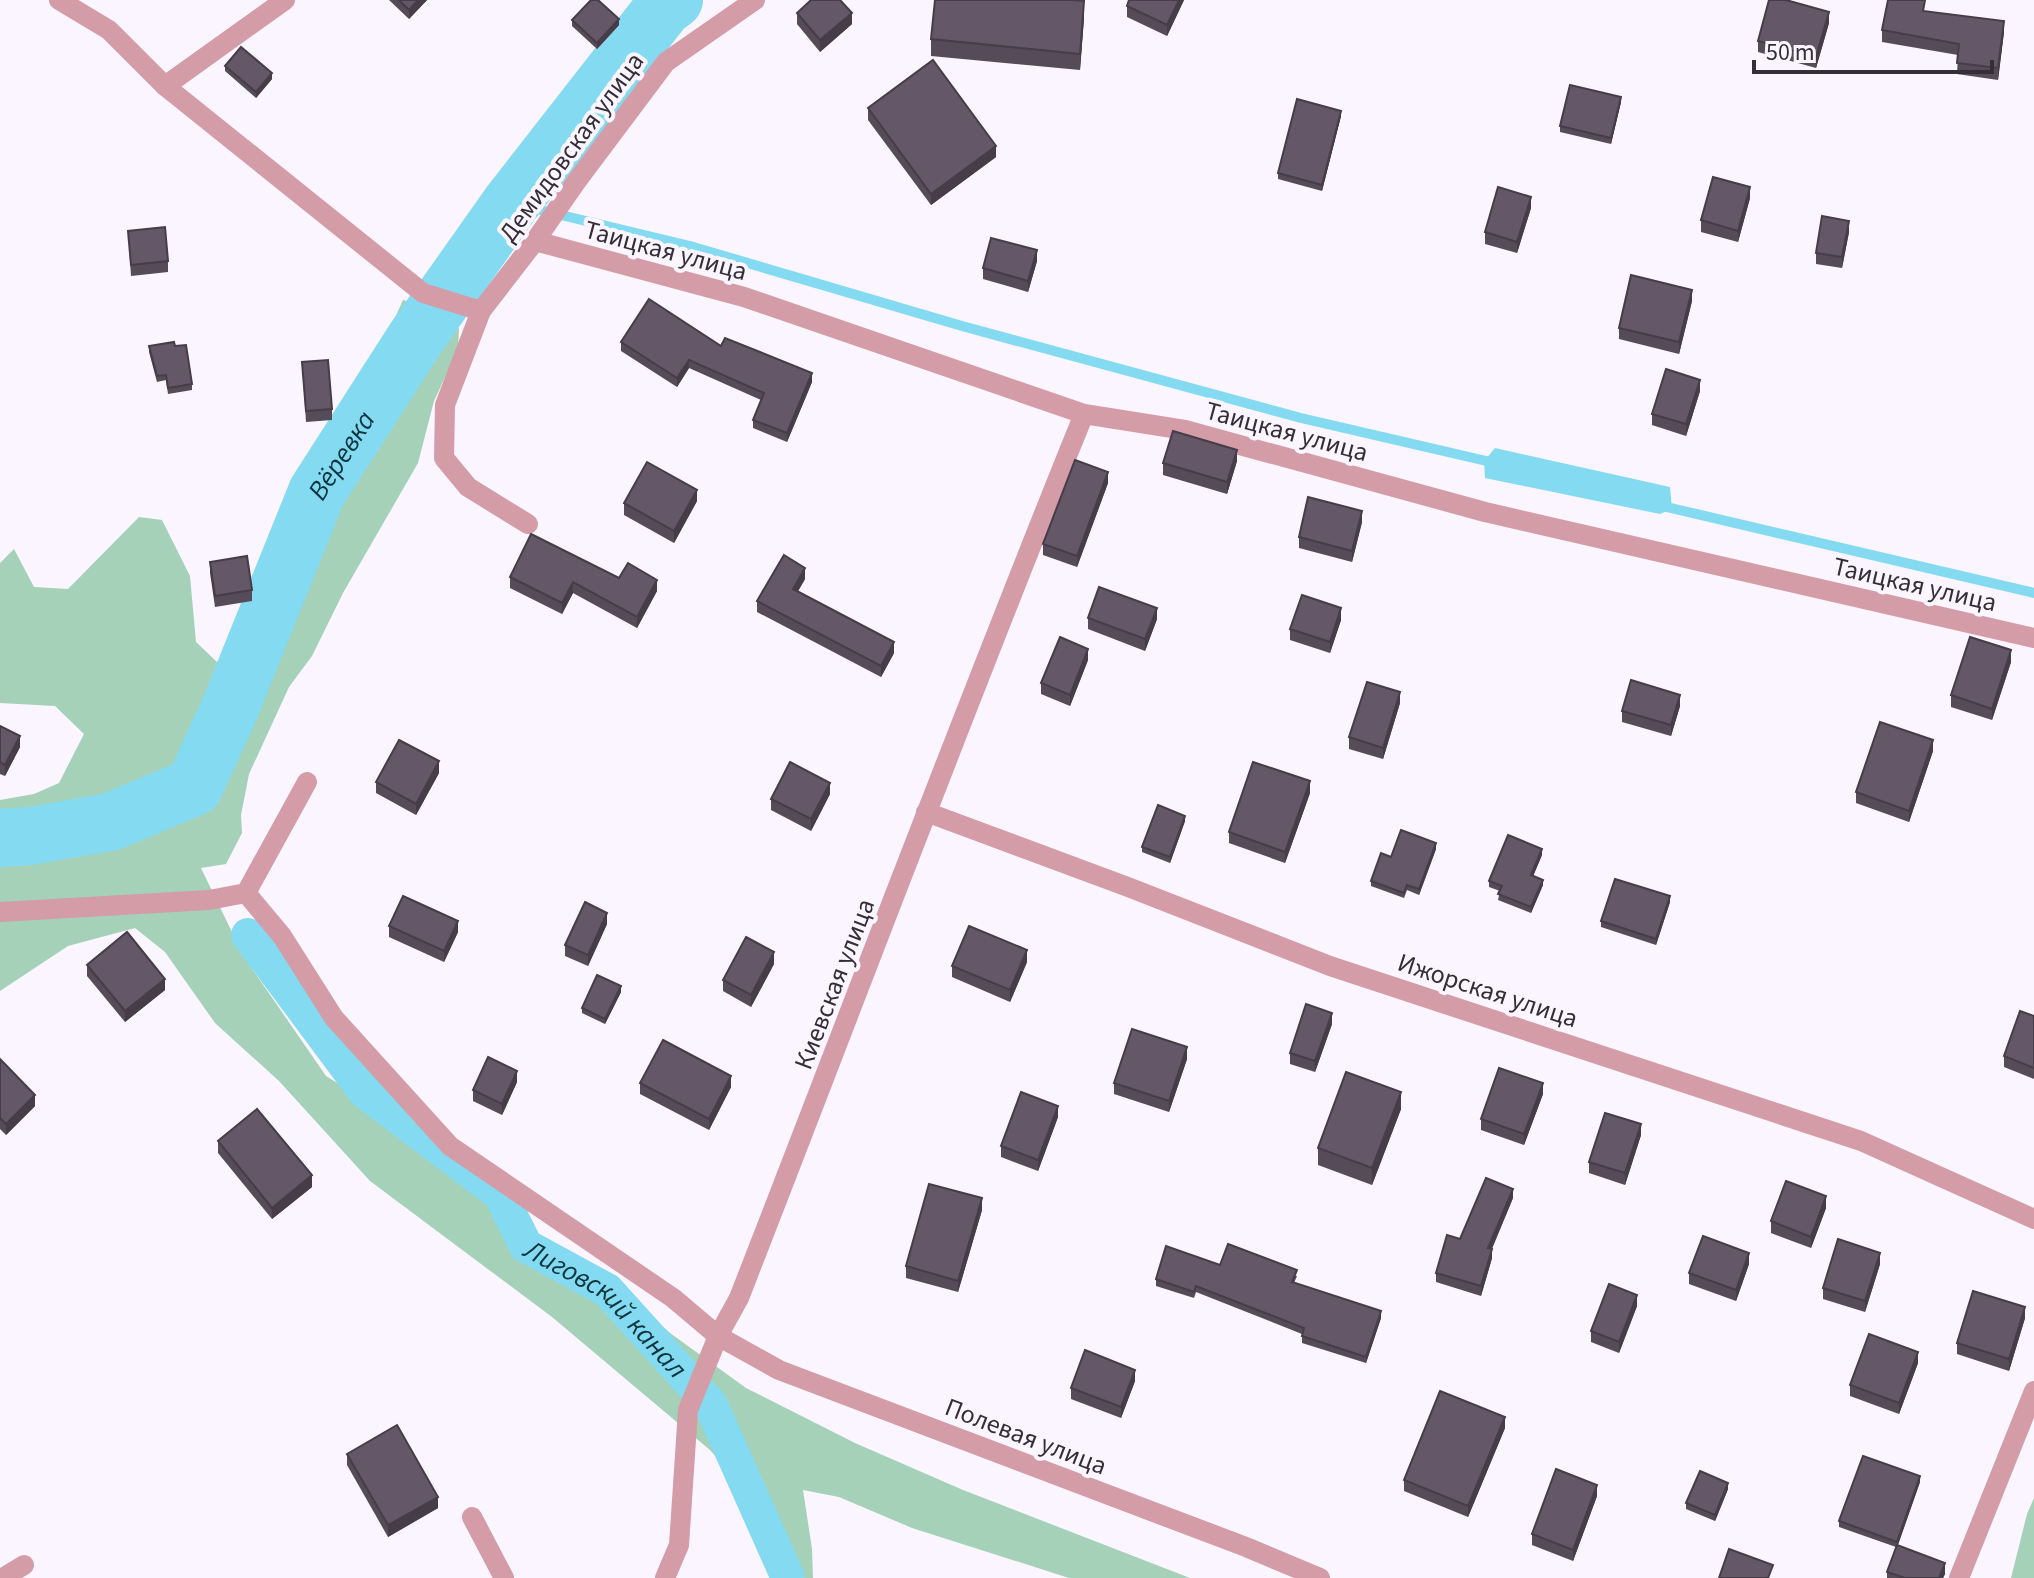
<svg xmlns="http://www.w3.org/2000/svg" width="2034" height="1578" viewBox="0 0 2034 1578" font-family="'Source Sans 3',sans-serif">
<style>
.green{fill:#a4d1b8}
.water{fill:#84dbf1}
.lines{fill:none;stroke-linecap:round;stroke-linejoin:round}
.stream{stroke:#84dbf1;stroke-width:10}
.canal{stroke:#84dbf1;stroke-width:34}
.river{stroke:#84dbf1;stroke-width:58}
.minor{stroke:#d39ca7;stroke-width:20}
.wall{fill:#564b59}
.shaded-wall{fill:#463d49}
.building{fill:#645768;stroke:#463d49;stroke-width:2}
.labels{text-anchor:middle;stroke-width:8;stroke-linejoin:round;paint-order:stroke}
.street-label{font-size:26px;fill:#342f37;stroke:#faf5fe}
.water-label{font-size:28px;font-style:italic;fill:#0b363f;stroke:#faf5fe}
</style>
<rect width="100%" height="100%" fill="#faf5fe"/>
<g class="green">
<path d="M403 300 446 312 459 328 458 349 434 401 418 463 343 593 312 656 289 687 249 774 241 815 242 833 226 864 201 868 244 957 326 1076 423 1136 536 1238 606 1276 670 1333 746 1388 855 1443 963 1490 1190 1578H1069L912 1528 839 1497 803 1490 812 1549 813 1578H775L731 1474 710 1450 552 1317 370 1181 279 1081 215 1023 165 952 135 928 68 946 0 991V800L34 794 59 783 84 734 55 706 0 703V563L14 549 34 587 68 589 139 517 162 520 190 576 196 642 217 662 247 625 293 599 310 561 292 511C327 440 371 373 403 300Z"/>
<path d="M2034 1498V1578H2011L2027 1514Z"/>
</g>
<path class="water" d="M1495 448 1670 487 1672 509 1660 514 1485 478 1484 461Z"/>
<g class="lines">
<g class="stream">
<path d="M511 203 690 246 962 326 1301 418 1495 463"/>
<path d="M1658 505 2034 593"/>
</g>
<path class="canal" id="s1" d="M248 935 365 1092 500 1194 526 1246 607 1290 711 1405 788 1578"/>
<path class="river" id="s2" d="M0 838 30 836 110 822 194 787 230 708 317 492 415 339 511 203 664 7 674 0"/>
<g class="minor">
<path d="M59 0 109 30 165 86 423 293 481 311"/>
<path d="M165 86 285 0"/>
<path d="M535 241 744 297 1084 414 1185 430 1485 512 2034 638"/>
<path d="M528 524 468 487 444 458 445 405 481 311 535 241 576 182 666 62 755 0"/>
<path d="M926 812 1128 887 1330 966 1861 1141 2034 1219"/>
<path d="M246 893 282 936 334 1018 450 1146 673 1298 718 1336 779 1370 1246 1547 1320 1578"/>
<path d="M0 912 209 900 246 893 307 782"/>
<path d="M472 1517 504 1578"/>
<path d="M3 1578 24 1565"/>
<path d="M665 1578 679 1545 688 1410 718 1336 739 1298C854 1003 965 707 1084 414"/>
<path d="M1959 1578 2034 1391"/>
</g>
</g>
<g class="wall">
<path d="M389 0H427L409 19Z"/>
<path d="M1184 0 1167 36 1127 17V6Z"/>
<path d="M1925 11 2004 32 1998 80 1957 74 1958 55 1882 42V30Z"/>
<path d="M797 13 852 24 820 52 797 24Z"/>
<path d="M1084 18 1080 70 931 56V39Z"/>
<path d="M572 20 619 25 597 49 572 26Z"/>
<path d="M1829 23 1816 68 1758 52V41Z"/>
<path d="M225 66 272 79 256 98 225 71Z"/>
<path d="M1621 102 1611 144 1560 132V126Z"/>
<path d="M868 108 996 157 931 205 868 120Z"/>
<path d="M1341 116 1322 191 1278 179V173Z"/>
<path d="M1750 198 1738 242 1701 232V220Z"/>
<path d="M1531 208 1517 253 1485 244V232Z"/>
<path d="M128 231 168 261V272L131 276Z"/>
<path d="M1849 232 1842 268 1816 264V253Z"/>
<path d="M1037 261 1028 292 983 279V268Z"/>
<path d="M1692 301 1679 354 1619 339V328Z"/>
<path d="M621 342 721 346 812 382 787 442 753 428V420L761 400 689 368 677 387 621 351Z"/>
<path d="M149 346H175L192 384V390L168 394 166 380 157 382 149 352Z"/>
<path d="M302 362 332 409V420L306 422Z"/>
<path d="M1700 391 1686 436 1652 425V414Z"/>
<path d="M1237 461 1227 494 1163 475V463Z"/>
<path d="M1108 483 1077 567 1043 555V544Z"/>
<path d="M697 501 674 543 624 515V503Z"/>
<path d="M1362 522 1352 562 1299 548V537Z"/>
<path d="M210 562 252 590V601L215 607 210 573Z"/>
<path d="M510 577 619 578 657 591 637 628 573 593 562 614 510 588Z"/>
<path d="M805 579 798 591 894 653 881 677 757 612V601Z"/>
<path d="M1088 618 1157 619 1145 651 1088 629Z"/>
<path d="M1341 620 1330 653 1290 640V629Z"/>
<path d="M1088 660 1070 706 1041 694V683Z"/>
<path d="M2011 662 1992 720 1951 707V695Z"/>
<path d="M1400 703 1383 759 1349 749V737Z"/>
<path d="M1680 706 1671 736 1622 722V711Z"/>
<path d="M0 726 20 747 5 776 0 774Z"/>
<path d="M1933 751 1909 822 1856 803V792Z"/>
<path d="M439 773 416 815 376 793V782Z"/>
<path d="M1310 793 1285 863 1229 843V832Z"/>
<path d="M830 794 811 831 771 810V799Z"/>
<path d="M1185 821 1170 863 1142 852V847Z"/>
<path d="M1436 849 1419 895 1407 890 1404 898 1371 886V881L1391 857Z"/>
<path d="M1542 855 1533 876 1543 885 1531 913 1498 900 1500 891 1489 887V881Z"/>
<path d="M1670 902 1656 945 1601 927V921Z"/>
<path d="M607 924 588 966 565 956V945Z"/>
<path d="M389 926 458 932 444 962 389 937Z"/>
<path d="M1027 962 1010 1002 952 977V966Z"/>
<path d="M774 964 751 1007 723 991V980Z"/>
<path d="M87 965 165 990 125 1022 87 976Z"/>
<path d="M621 992 605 1024 582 1013V1008Z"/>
<path d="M2034 1016V1079L2004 1067V1056Z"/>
<path d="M1332 1024 1315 1072 1290 1064V1053Z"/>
<path d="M0 1059 35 1106 6 1135 0 1129Z"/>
<path d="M1187 1059 1169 1112 1114 1094V1083Z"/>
<path d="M517 1082 502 1115 473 1101V1090Z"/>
<path d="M640 1083 731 1087 709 1130 640 1094Z"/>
<path d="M1543 1094 1524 1145 1481 1130V1119Z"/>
<path d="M1401 1109 1372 1185 1318 1165V1148Z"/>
<path d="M1058 1117 1038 1171 1001 1157V1146Z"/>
<path d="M1641 1135 1625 1185 1589 1173V1162Z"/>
<path d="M218 1141 312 1187 272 1219 218 1153Z"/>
<path d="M1513 1198 1492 1249V1258L1481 1296 1436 1282V1273L1460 1239Z"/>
<path d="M1826 1208 1811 1248 1771 1233V1221Z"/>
<path d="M982 1210 958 1292 906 1278V1266Z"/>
<path d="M1749 1264 1736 1301 1689 1284V1273Z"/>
<path d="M1880 1264 1865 1312 1823 1299V1288Z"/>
<path d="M1220 1265 1297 1276 1294 1283 1381 1318 1366 1363 1302 1343V1334L1196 1292 1194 1298 1156 1286V1279Z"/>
<path d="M1637 1306 1619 1353 1591 1342V1331Z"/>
<path d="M2025 1318 2009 1371 1957 1354V1343Z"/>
<path d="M1918 1363 1899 1414 1850 1396V1385Z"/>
<path d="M1135 1381 1121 1418 1071 1399V1388Z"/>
<path d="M1505 1428 1468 1517 1404 1491V1480Z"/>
<path d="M347 1454 438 1508 388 1537 347 1465Z"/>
<path d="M1920 1482 1898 1545 1945 1574 1943 1578H1887V1572L1896 1547 1839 1527V1521Z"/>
<path d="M1728 1489 1715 1521 1686 1509V1503Z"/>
<path d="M1597 1496 1573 1561 1532 1545V1534Z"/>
</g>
<g class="shaded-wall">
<path d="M418 0H427L409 19V10Z"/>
<path d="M1179 0H1184L1167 36V25Z"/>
<path d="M1084 1V18L1080 70V54Z"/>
<path d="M1829 12V23L1816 68V57Z"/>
<path d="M852 13V24L820 52V40Z"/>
<path d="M619 19V25L597 49V43Z"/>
<path d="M2004 21V32L1998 80V68Z"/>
<path d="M272 73V79L256 98V92Z"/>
<path d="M1621 97V102L1611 144V138Z"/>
<path d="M1341 111V116L1322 191V185Z"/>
<path d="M996 146V157L931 205V194Z"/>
<path d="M1750 187V198L1738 242V231Z"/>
<path d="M1531 197V208L1517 253V242Z"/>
<path d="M1849 221V232L1842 268V257Z"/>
<path d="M1037 250V261L1028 292V281Z"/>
<path d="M1692 290V301L1679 354V342Z"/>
<path d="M689 360V368L677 387V378Z"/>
<path d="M812 373V382L787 442V433Z"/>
<path d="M1700 380V391L1686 436V424Z"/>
<path d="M1237 450V461L1227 494V482Z"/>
<path d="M1108 472V483L1077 567V556Z"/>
<path d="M697 490V501L674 543V531Z"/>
<path d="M1362 511V522L1352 562V551Z"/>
<path d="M805 568V579L793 600V589Z"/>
<path d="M657 580V591L637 628V617Z"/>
<path d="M573 582V593L562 614V603Z"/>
<path d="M1157 608V619L1145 651V639Z"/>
<path d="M1341 608V620L1330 653V642Z"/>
<path d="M894 642V653L881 677V666Z"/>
<path d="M1088 649V660L1070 706V695Z"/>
<path d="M2011 650V662L1992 720V709Z"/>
<path d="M1400 692V703L1383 759V748Z"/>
<path d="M1680 695V706L1671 736V725Z"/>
<path d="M20 736V747L5 776V765Z"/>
<path d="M1933 740V751L1909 822V811Z"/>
<path d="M439 761V773L416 815V804Z"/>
<path d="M1310 781V793L1285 863V852Z"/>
<path d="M830 783V794L811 831V819Z"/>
<path d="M1185 816V821L1170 863V857Z"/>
<path d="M1436 843V849L1419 895V889Z"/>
<path d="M1542 849V855L1531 881V875Z"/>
<path d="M1543 880V885L1531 913V907Z"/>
<path d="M1670 896V902L1656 945V939Z"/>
<path d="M607 913V924L588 966V955Z"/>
<path d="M458 921V932L444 962V951Z"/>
<path d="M1027 950V962L1010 1002V990Z"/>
<path d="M774 952V964L751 1007V995Z"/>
<path d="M165 979V990L125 1022V1011Z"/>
<path d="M621 986V992L605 1024V1019Z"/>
<path d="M1332 1013V1024L1315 1072V1061Z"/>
<path d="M1187 1047V1059L1169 1112V1101Z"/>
<path d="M517 1071V1082L502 1115V1104Z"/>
<path d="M731 1076V1087L709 1130V1119Z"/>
<path d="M1543 1083V1094L1524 1145V1134Z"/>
<path d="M1401 1092V1109L1372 1185V1168Z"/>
<path d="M35 1095V1106L6 1135V1124Z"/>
<path d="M1058 1106V1117L1038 1171V1160Z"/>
<path d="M1641 1124V1135L1625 1185V1173Z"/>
<path d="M312 1175V1187L272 1219V1208Z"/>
<path d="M1513 1189V1198L1488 1257V1248Z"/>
<path d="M1826 1196V1208L1811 1248V1237Z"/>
<path d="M982 1198V1210L958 1292V1281Z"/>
<path d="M1492 1249V1258L1481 1296V1286Z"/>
<path d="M1749 1253V1264L1736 1301V1290Z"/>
<path d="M1880 1253V1264L1865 1312V1301Z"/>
<path d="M1637 1295V1306L1619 1353V1342Z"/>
<path d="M2025 1307V1318L2009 1371V1359Z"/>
<path d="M1381 1311V1318L1366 1363V1357Z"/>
<path d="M1918 1352V1363L1899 1414V1403Z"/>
<path d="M1135 1370V1381L1121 1418V1407Z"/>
<path d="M1505 1417V1428L1468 1517V1506Z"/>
<path d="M1920 1476V1482L1897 1547V1542Z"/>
<path d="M1728 1483V1489L1715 1521V1515Z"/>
<path d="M1597 1485V1496L1573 1561V1550Z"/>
<path d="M438 1497V1508L388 1537V1525Z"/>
<path d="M1945 1563V1574L1943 1578H1939Z"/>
</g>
<g class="building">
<path d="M399 0H418L409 10Z"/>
<path d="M591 0H598L619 19 597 43 572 20Z"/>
<path d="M811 0H840L852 13 820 40 797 13Z"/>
<path d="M935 0H1072L1084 1 1080 54 931 39Z"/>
<path d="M1129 0H1179L1167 25 1127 6Z"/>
<path d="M1769 0H1786L1829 12 1816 57 1758 41Z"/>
<path d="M1888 0H1925L1923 11 2004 21 1998 68 1957 63 1959 44 1882 30Z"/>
<path d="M241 47 272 73 256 92 225 66Z"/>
<path d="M933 60 996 146 931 194 868 108Z"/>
<path d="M1570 85 1621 97 1611 138 1560 126Z"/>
<path d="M1297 99 1341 111 1322 185 1278 173Z"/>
<path d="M1713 177 1750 187 1738 231 1701 220Z"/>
<path d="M1498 187 1531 197 1517 242 1485 232Z"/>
<path d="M1822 216 1849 221 1842 257 1816 253Z"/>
<path d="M165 227 168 261 131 265 128 231Z"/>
<path d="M991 238 1037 250 1028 281 983 268Z"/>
<path d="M1631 275 1692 290 1679 342 1619 328Z"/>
<path d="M649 299 721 346 725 338 812 373 787 433 753 420 764 393 689 360 677 378 621 342Z"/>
<path d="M174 342 175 346 186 345 192 384 168 388 166 375 157 376 149 346Z"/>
<path d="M328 360 332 409 306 411 302 362Z"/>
<path d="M1666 369 1700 380 1686 424 1652 414Z"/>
<path d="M1173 431 1237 450 1227 482 1163 463Z"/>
<path d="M1075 460 1108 472 1077 556 1043 544Z"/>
<path d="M647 462 697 490 674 531 624 503Z"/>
<path d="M1308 497 1362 511 1352 551 1299 537Z"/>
<path d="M531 534 619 578 628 563 657 580 637 617 573 582 562 603 510 577Z"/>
<path d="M784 555 805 568 793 589 894 642 881 666 757 601Z"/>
<path d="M247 556 252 590 215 596 210 562Z"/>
<path d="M1099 587 1157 608 1145 639 1088 618Z"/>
<path d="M1302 595 1341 608 1330 642 1290 629Z"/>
<path d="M1060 637 1088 649 1070 695 1041 683Z"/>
<path d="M1970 637 2011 650 1992 709 1951 695Z"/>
<path d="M1631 680 1680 695 1671 725 1622 711Z"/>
<path d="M1367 682 1400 692 1383 748 1349 737Z"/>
<path d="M1880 722 1933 740 1909 811 1856 792Z"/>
<path d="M0 726 20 736 5 765 0 762Z"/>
<path d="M399 740 439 761 416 804 376 782Z"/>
<path d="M790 762 830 783 811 819 771 799Z"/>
<path d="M1253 762 1310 781 1285 852 1229 832Z"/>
<path d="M1158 805 1185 816 1170 857 1142 847Z"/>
<path d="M1401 830 1436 843 1419 889 1407 885 1404 893 1371 881 1381 853 1391 857Z"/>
<path d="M1508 835 1542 849 1531 875 1543 880 1531 907 1498 894 1502 886 1489 881Z"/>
<path d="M1615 879 1670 896 1656 939 1601 921Z"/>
<path d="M403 896 458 921 444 951 389 926Z"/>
<path d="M585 902 607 913 588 955 565 945Z"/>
<path d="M969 926 1027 950 1010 990 952 966Z"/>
<path d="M127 932 165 979 125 1011 87 965Z"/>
<path d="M746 937 774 952 751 995 723 980Z"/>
<path d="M597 975 621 986 605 1019 582 1008Z"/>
<path d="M1306 1004 1332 1013 1315 1061 1290 1053Z"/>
<path d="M2020 1011 2034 1016V1068L2004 1056Z"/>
<path d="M1132 1029 1187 1047 1169 1101 1114 1083Z"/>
<path d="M663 1040 731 1076 709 1119 640 1083Z"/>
<path d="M488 1057 517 1071 502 1104 473 1090Z"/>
<path d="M0 1059 35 1095 6 1124 0 1118Z"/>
<path d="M1499 1068 1543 1083 1524 1134 1481 1119Z"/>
<path d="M1346 1072 1401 1092 1372 1168 1318 1148Z"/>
<path d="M1021 1092 1058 1106 1038 1160 1001 1146Z"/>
<path d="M257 1109 312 1175 272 1208 218 1141Z"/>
<path d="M1605 1113 1641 1124 1625 1173 1589 1162Z"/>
<path d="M1486 1178 1513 1189 1488 1248 1492 1249 1481 1286 1436 1273 1447 1235 1460 1239Z"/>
<path d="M1786 1181 1826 1196 1811 1237 1771 1221Z"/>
<path d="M929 1184 982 1198 958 1281 906 1266Z"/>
<path d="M1703 1236 1749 1253 1736 1290 1689 1273Z"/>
<path d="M1838 1239 1880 1253 1865 1301 1823 1288Z"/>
<path d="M1228 1244 1297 1270 1292 1282 1381 1311 1366 1357 1302 1336 1304 1328 1196 1286 1194 1292 1156 1279 1166 1246 1220 1265Z"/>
<path d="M1609 1284 1637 1295 1619 1342 1591 1331Z"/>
<path d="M1973 1291 2025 1307 2009 1359 1957 1343Z"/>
<path d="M1869 1334 1918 1352 1899 1403 1850 1385Z"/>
<path d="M1085 1350 1135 1370 1121 1407 1071 1388Z"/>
<path d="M1440 1391 1505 1417 1468 1506 1404 1480Z"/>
<path d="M397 1425 438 1497 388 1525 347 1454Z"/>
<path d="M1863 1456 1920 1476 1897 1542 1839 1521Z"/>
<path d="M1556 1469 1597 1485 1573 1550 1532 1534Z"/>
<path d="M1700 1471 1728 1483 1715 1515 1686 1503Z"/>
<path d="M1897 1545 1945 1563 1939 1578H1905L1887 1572Z"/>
<path d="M1729 1549 1773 1565 1768 1578H1719Z"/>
</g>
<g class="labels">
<g class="street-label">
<text transform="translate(571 147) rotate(-54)" y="9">Демидовская улица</text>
<text transform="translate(666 250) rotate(15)" y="9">Таицкая улица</text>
<text transform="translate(1287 431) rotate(15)" y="9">Таицкая улица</text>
<text transform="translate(1915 584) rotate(13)" y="9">Таицкая улица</text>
<text transform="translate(834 984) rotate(-69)" y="9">Киевская улица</text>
<text transform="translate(1488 990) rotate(18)" y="9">Ижорская улица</text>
<text transform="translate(1026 1436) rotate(21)" y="9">Полевая улица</text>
</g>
<g class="water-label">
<text dy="10" stroke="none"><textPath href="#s2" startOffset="566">Вёревка</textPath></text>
<text dy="10" stroke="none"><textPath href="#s1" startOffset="526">Лиговский канал</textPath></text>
</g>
</g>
<path d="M1754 60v12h238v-12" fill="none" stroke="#342f37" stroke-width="4"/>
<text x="1766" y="60" font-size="24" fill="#342f37" stroke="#faf5fe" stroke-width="6" paint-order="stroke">50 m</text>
</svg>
